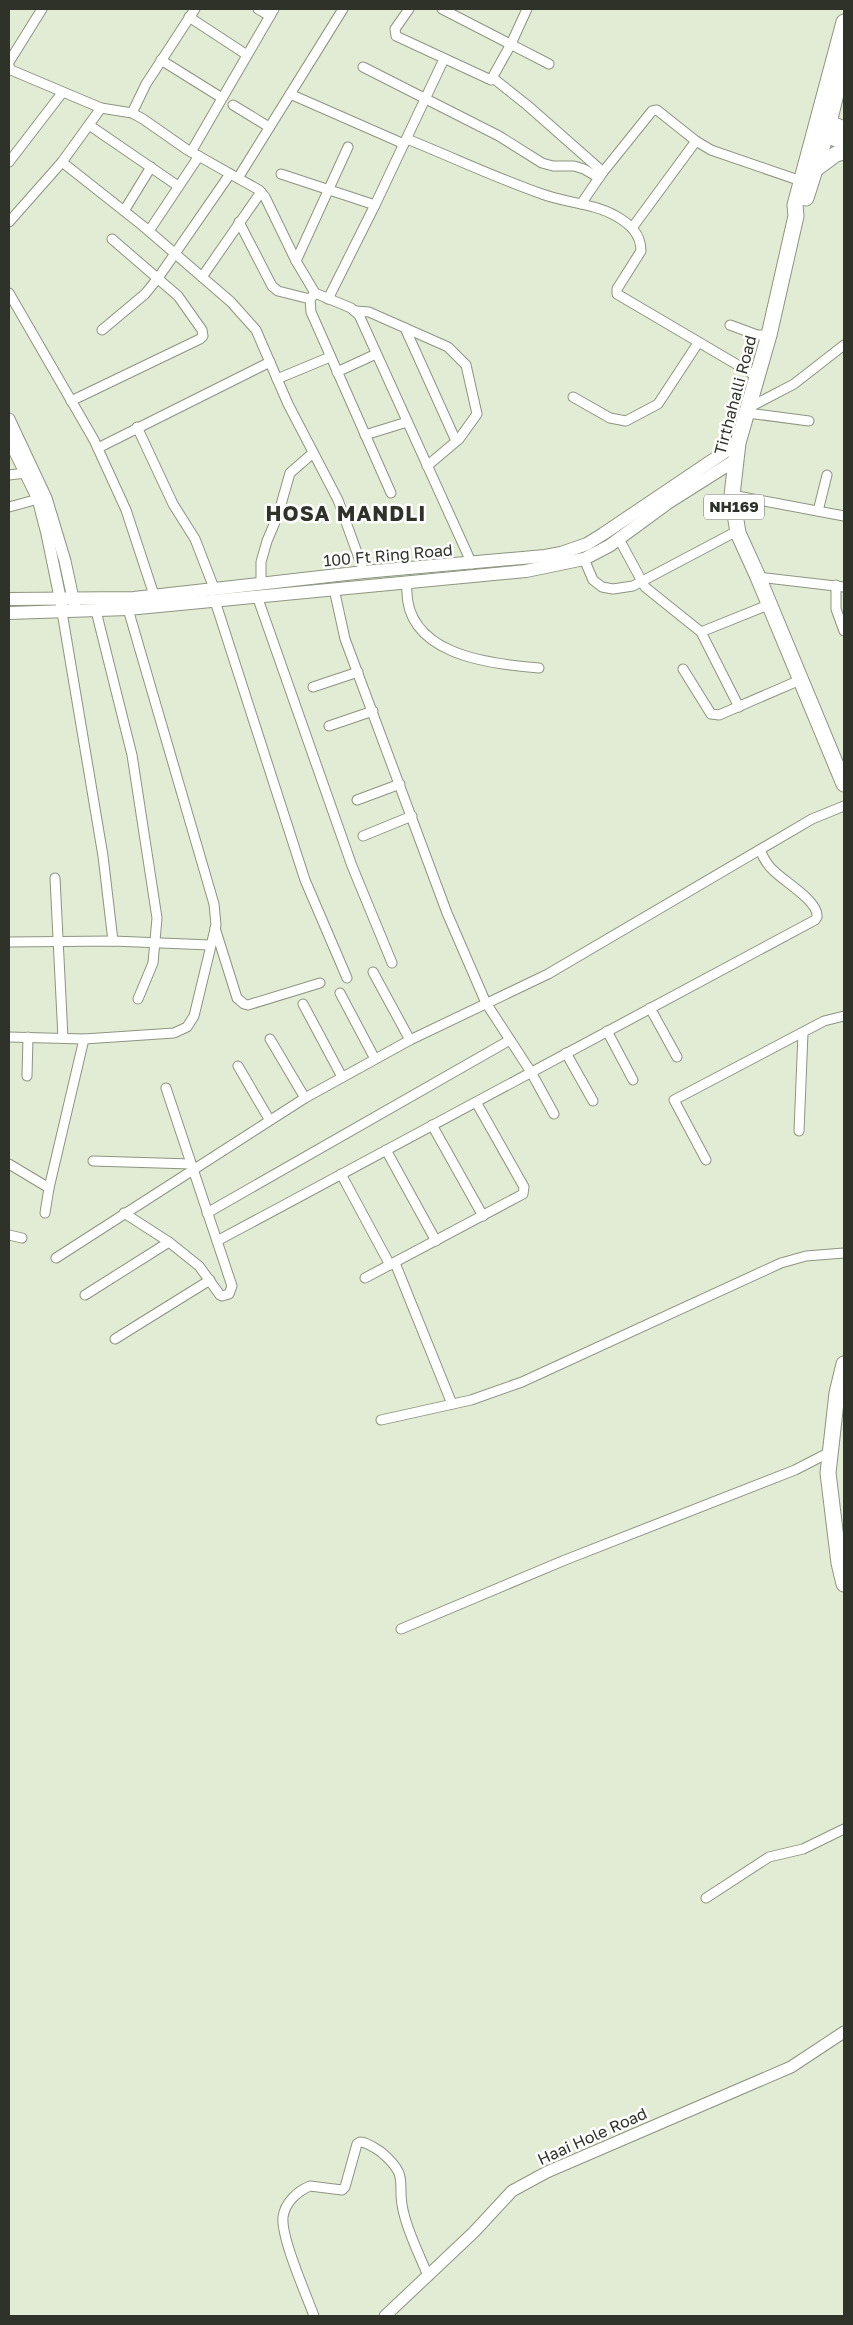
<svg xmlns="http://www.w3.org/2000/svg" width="853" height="2325" viewBox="0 0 853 2325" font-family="'Golos Text',sans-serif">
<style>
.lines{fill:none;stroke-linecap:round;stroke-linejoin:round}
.street-casing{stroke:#8d9580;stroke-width:11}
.secondary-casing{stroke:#8d9580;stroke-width:13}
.primary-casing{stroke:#8d9580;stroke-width:14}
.highway-casing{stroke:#8d9580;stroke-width:17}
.street{stroke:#fff;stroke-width:9}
.secondary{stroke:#fff;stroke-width:11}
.primary{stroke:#fff;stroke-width:12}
.highway{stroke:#fff;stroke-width:15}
.labels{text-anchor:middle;stroke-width:5;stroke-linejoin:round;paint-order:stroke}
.shield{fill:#fff;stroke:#6d7069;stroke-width:1}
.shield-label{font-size:15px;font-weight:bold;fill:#2f3229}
.street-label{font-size:16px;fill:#2f3229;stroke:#fff}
.district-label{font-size:21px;font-weight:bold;letter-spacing:1px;fill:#2f3229;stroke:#fff}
</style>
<rect width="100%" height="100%" fill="#e2ebd4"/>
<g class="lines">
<defs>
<g id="street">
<path d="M258 9 270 16"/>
<path d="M409 9 395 29 396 36 491 80 511 44 527 9"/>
<path d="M442 9 549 64"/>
<path d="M189 17 247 55"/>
<path d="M161 60 222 98"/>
<path d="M9 62 42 9"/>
<path d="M9 66 11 70 101 108 132 113 143 119 186 149 259 190 265 197 296 261 315 293 351 308 359 315 472 564"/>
<path d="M363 67 499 136 542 163 553 166H574L584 169 599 178"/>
<path d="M493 78 527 105 603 172"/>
<path d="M290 94 404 144"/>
<path d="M233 105 269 127"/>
<path d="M132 113 146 84 195 9"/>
<path d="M89 125 178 186"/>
<path d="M407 139C452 157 496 178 542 194 566 203 593 203 616 216 630 224 641 234 641 251L617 289V294L758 377"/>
<path d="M191 152 274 9"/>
<path d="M9 162 62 93"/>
<path d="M62 162 143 226 231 302 256 330 288 404 338 500 364 572"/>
<path d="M281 174 375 205"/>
<path d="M238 178 343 9"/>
<path d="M581 204 603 172 652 111 657 110 696 141 711 150 801 181"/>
<path d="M124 211 151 167"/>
<path d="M9 222 62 162 101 108"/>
<path d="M239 222 272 286 278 291 310 299"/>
<path d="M632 228 696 141"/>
<path d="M149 231 199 156"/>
<path d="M296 261 348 147"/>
<path d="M202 277 261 192"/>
<path d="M9 293 94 440 126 510 154 595"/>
<path d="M315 293 310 299 311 312 391 493"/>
<path d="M328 299 375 205 444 59"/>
<path d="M356 311 369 312 448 347 466 365 477 414 459 439 427 466"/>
<path d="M730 325 757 335H769"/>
<path d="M405 328 456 441"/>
<path d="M102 330 145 294 158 278 230 174"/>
<path d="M337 372 376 354"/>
<path d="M277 379 330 357"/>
<path d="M573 397 610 418 626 421 658 404 698 343"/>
<path d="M71 401 200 339 203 336 202 330 178 296 112 239"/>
<path d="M750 407 794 384 844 345"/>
<path d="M748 413 809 421"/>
<path d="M137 427 173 504 195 539 214 588"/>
<path d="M365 435 407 422"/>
<path d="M98 448 270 362"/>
<path d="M9 475 26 473"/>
<path d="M732 495 844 516"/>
<path d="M9 507 38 499"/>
<path d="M818 511 827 475"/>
<path d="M619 539 645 587 701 632 739 707"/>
<path d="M584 559 593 580 602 587 613 589 633 586 737 531"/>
<path d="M758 577 844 587"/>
<path d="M261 584V562L267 541 278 515 290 473 313 453"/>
<path d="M407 584C402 654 487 664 539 668"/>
<path d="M836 585V609L844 631"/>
<path d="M334 589 345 639 447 913 486 1003 531 1072 554 1114"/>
<path d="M257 596 352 866 392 963"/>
<path d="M215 601 305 880 347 978"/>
<path d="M96 611 132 755 157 918 153 963 138 999"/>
<path d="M62 612 103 856 113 941"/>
<path d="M701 632 768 605"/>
<path d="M683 669 711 714 719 715 800 680"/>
<path d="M313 687 358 672"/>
<path d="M329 726 373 711"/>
<path d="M357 800 400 784"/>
<path d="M363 836 412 816"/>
<path d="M55 878 63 1038"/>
<path d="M215 928 237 998 244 1004 248 1005 320 983"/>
<path d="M9 942 113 941 210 945"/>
<path d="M373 972 410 1040"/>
<path d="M340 993 375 1059"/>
<path d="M303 1004 342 1077"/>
<path d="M650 1008 677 1057"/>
<path d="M607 1031 633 1080"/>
<path d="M9 1037 84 1039 174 1033 187 1027 194 1016 216 925 214 904 128 609"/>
<path d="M270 1039 305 1098"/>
<path d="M566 1053 593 1101"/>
<path d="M238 1066 269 1119"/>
<path d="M27 1076 28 1037"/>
<path d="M432 1125 483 1216"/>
<path d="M799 1131 803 1033"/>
<path d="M386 1150 436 1241"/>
<path d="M706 1160 674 1100 824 1021 844 1016"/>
<path d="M93 1161 191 1164"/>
<path d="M9 1164 49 1188"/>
<path d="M341 1174 390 1265"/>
<path d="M45 1213 49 1188 84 1039"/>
<path d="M124 1213 169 1242 199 1266 220 1295 222 1296 229 1294 232 1286 166 1088"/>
<path d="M207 1213 510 1040"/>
<path d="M9 1235 22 1238"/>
<path d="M217 1241 815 920 817 917C819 901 783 881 773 870 767 865 763 857 760 850"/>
<path d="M56 1258 305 1098 410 1040 548 974 812 819 844 806"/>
<path d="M395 1263 452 1404"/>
<path d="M365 1278 523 1194 524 1187 476 1102"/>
<path d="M85 1295 169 1242"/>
<path d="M115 1339 210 1280"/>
<path d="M381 1420 471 1400 522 1382 781 1263 806 1256 844 1253"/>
<path d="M401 1629 565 1560 795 1470 830 1452"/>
<path d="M706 1898 769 1857 803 1849 844 1829"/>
<path d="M314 2316C306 2294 281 2238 283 2217 285 2202 298 2191 310 2186L342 2190 345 2187 357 2144 360 2142C367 2142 375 2148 381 2152 412 2178 395 2183 404 2214 409 2235 420 2256 428 2276"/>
</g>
<g id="secondary">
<path d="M9 419 46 498 65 561 75 608"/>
<path d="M9 440 38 499 47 534 62 607"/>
<path d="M385 2316 474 2232 512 2191 547 2172 791 2067 844 2032"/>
</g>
<g id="primary">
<path d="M9 599 134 598 364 572 545 556 561 553 587 544 603 534 738 443"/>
<path d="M9 613 128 609 526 571 584 559 609 546 669 502 734 461"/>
</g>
<g id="highway">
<path d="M844 22 795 205 796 216 769 335 738 443 732 495 738 533 758 577 844 784"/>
<path d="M822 120 844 129"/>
<path d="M818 132 844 142"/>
<path d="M817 168 836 154 844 152"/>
<path d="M806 198 826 135 844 61"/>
<path d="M844 1364 837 1393 828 1473 839 1563 844 1584"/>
</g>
</defs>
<use href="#street" class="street-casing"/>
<use href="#secondary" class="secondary-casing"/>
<use href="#primary" class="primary-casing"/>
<use href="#highway" class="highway-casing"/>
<use href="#street" class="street"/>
<use href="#secondary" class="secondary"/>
<use href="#primary" class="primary"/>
<use href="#highway" class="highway"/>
</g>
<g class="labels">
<rect class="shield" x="704" y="494.5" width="60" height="25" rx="4"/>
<g class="shield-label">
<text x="734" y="512">NH169</text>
</g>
<g class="street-label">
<text transform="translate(735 395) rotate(-75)" y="6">Tirthahalli Road</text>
<text transform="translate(388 555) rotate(-5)" y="6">100 Ft Ring Road</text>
<text transform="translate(592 2136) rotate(-24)" y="6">Haai Hole Road</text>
</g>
<g class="district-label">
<text x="346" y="521">HOSA MANDLI</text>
</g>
</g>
<rect width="853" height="2325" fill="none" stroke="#2f3229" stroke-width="20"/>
</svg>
